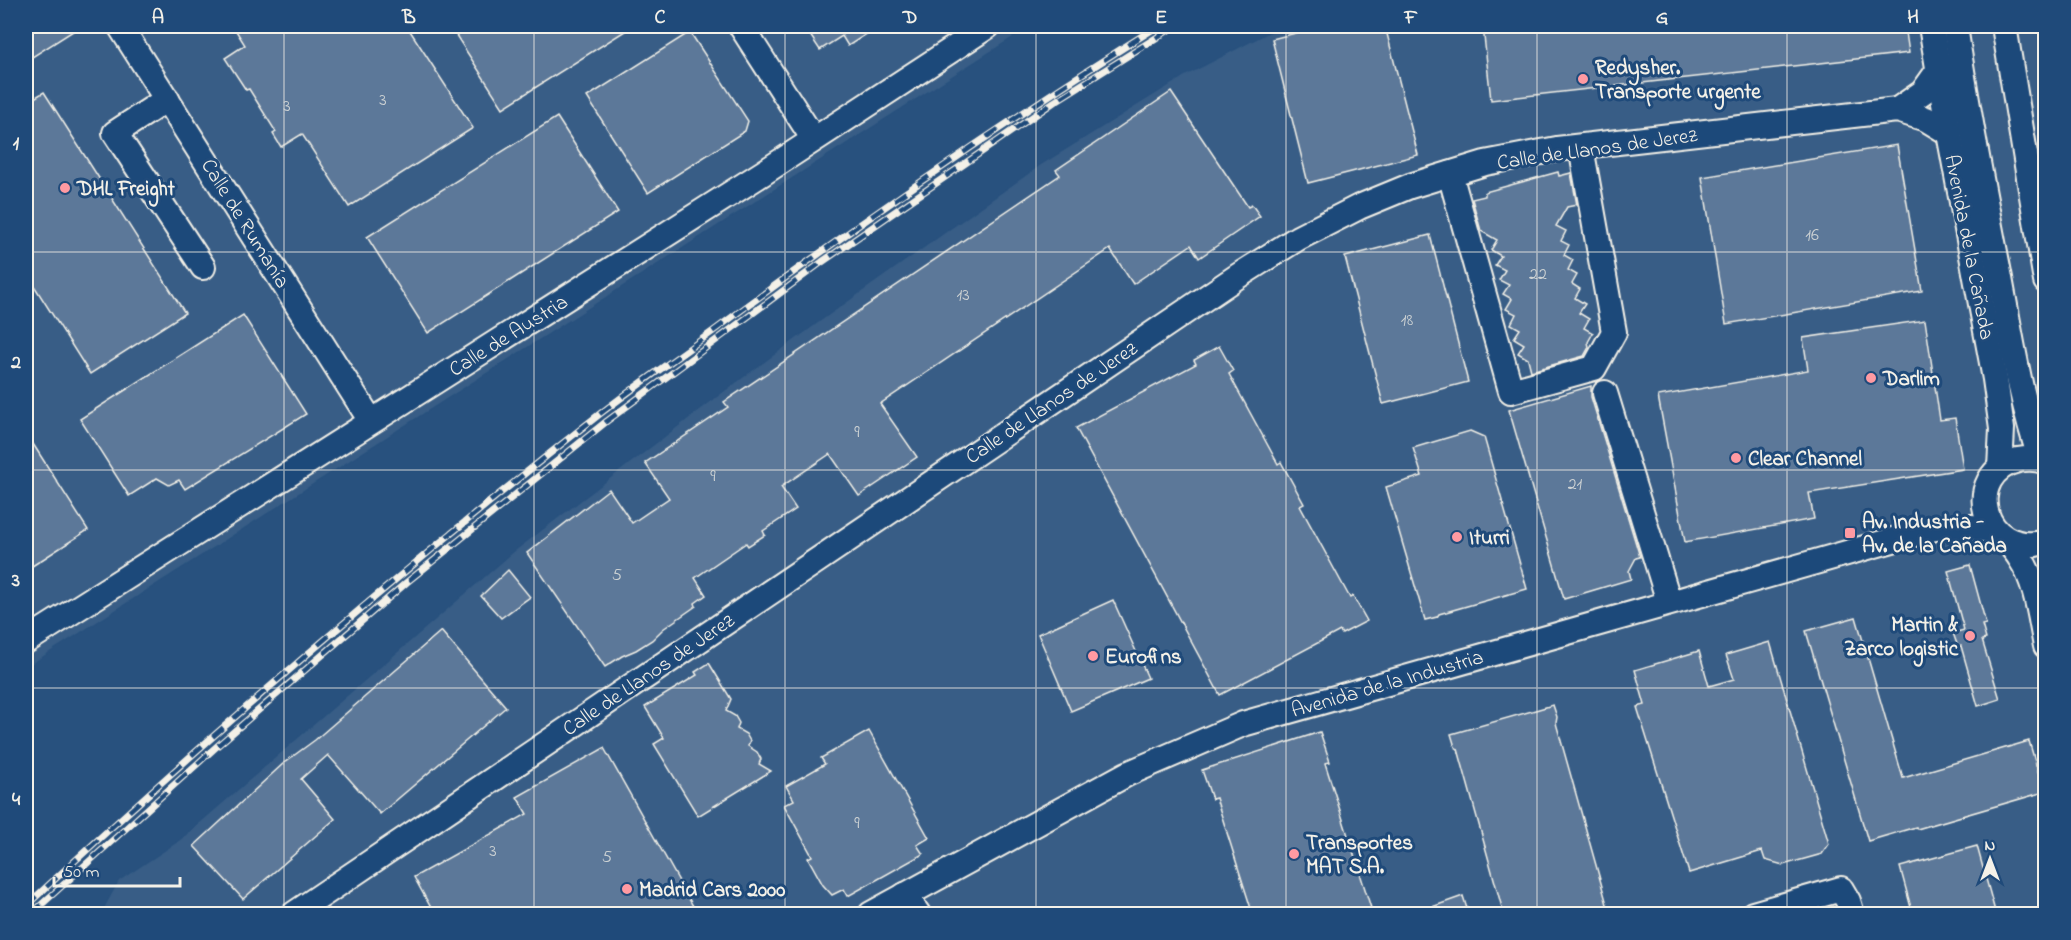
<svg xmlns="http://www.w3.org/2000/svg" width="2071" height="940" viewBox="0 0 2071 940" font-family="'Indie Flower',sans-serif">
<style>
.built{fill:#375d86}
.building{fill:#5b7899;stroke:#f4f1e8;stroke-width:1.5}
.lines{fill:none;stroke-linecap:round;stroke-linejoin:round}
.minor-casing{stroke:#f4f1e8;stroke-width:28}
.minor{stroke:#1f4a7a;stroke-width:24}
.rail-casing{stroke:#f4f1e8;stroke-width:7}
.rail{stroke:#1f4a7a;stroke-width:4.5;stroke-dasharray:14;stroke-linecap:butt}
.grid{fill:none;stroke:#f4f1e8;stroke-width:1.5;stroke-opacity:0.55}
.poi-dot{fill:#ff9aa2;stroke:#1f4a7a;stroke-width:2}
.labels{text-anchor:middle;stroke-width:6;stroke-linejoin:round;paint-order:stroke}
.number-label{font-size:18px;fill:#ced3d4}
.poi-label{font-size:21px;font-weight:bold;fill:#f4f1e8;stroke:#1f4a7a;text-anchor:start}
.street-label{font-size:21px;fill:#f4f1e8;stroke:#1f4a7a}
.neatline{fill:none;stroke:#f4f1e8;stroke-width:2}
.grid-label{font-size:20px;text-anchor:middle;font-weight:bold;fill:#f4f1e8}
</style>
<rect width="100%" height="100%" fill="#28517e"/>
<filter id="ink" filterUnits="userSpaceOnUse"><feTurbulence type="fractalNoise" baseFrequency=".0167" numOctaves="2"/><feDisplacementMap in="SourceGraphic" scale="12" xChannelSelector="R" yChannelSelector="G"/><feConvolveMatrix kernelMatrix="1 2 1 2 8 2 1 2 1" color-interpolation-filters="sRGB"/></filter>
<g filter="url(#ink)">
<g class="built">
<path d="M26 26H1030L26 667Z"/>
<path d="M1282 26H2045V914H101L119 881 178 842 515 551 721 394 822 320 1041 165 1185 76Z"/>
</g>
<g class="building">
<path d="M26 26H81L26 61Z"/>
<path d="M233 26H407L473 128 349 207 302 134 281 147 273 134 276 132 249 89 246 90 225 58 245 45Z"/>
<path d="M450 26H633L503 108Z"/>
<path d="M804 26H879L848 46 842 36 820 50Z"/>
<path d="M1323 26H1385L1418 155 1308 183 1272 39Z"/>
<path d="M1510 26 1519 32 1523 26H1905L1909 53 1491 100 1483 27Z"/>
<path d="M690 32 748 121 745 131 648 193 587 97Z"/>
<path d="M44 92 185 313 90 374 26 273V103Z"/>
<path d="M1171 92 1248 207 1252 205 1260 216 1199 258 1191 245 1133 284 1110 249 880 404 917 457 859 496 830 454 781 487 796 509 763 531 765 535 748 546 746 543 695 578 706 595 695 603 696 606 663 629 652 640 636 650 622 656 605 667 527 553 609 489 632 523 669 498 645 463 728 407 724 402 1060 175 1056 170Z"/>
<path d="M557 117 618 212 428 333 367 237Z"/>
<path d="M1897 145 1922 291 1726 324 1702 177Z"/>
<path d="M1558 172 1559 176 1571 173 1577 205 1567 207 1556 226 1566 231 1561 241 1569 245 1564 255 1573 260 1568 270 1577 275 1572 284 1580 289 1575 298 1585 304 1579 313 1589 319 1584 328 1593 333 1588 342 1589 347 1584 356 1531 371 1528 359 1518 353 1524 344 1514 338 1520 329 1511 324 1516 314 1506 309 1512 299 1503 294 1509 285 1499 280 1505 270 1495 265 1501 256 1491 250 1497 240 1481 231 1472 199 1485 196V192Z"/>
<path d="M1430 235 1468 382 1383 404 1345 257Z"/>
<path d="M243 315 306 414 185 489 179 480 169 485 157 478 129 496 80 419Z"/>
<path d="M1925 320 1940 420 1955 418 1963 469 1809 493 1814 519 1685 542 1658 396 1808 370 1803 338Z"/>
<path d="M1219 346 1233 371 1229 374 1278 464 1281 462 1304 504 1300 506 1350 598 1353 596 1367 621 1342 634 1340 631 1220 695 1076 428 1196 364 1194 360Z"/>
<path d="M1591 386V397L1640 557 1636 558 1629 571 1631 579 1564 599 1509 410Z"/>
<path d="M1470 431 1484 437 1527 589 1439 614 1437 617 1425 620 1386 487 1422 476 1413 448Z"/>
<path d="M26 433 88 530 26 570Z"/>
<path d="M1970 565 1986 624 1982 625 1986 639 1982 640 2000 699 1978 706 1961 646 1958 647 1953 633 1964 630 1948 571Z"/>
<path d="M508 570 530 597 501 618 481 596Z"/>
<path d="M1113 600 1148 678 1071 711 1038 634Z"/>
<path d="M1856 617 1903 778 2029 741 2044 792 1917 829 1916 827 1868 841 1806 631Z"/>
<path d="M441 631 506 707 380 814 328 755 301 779 335 819 243 899 194 846 285 762 315 740Z"/>
<path d="M1770 642 1829 844 1822 854 1783 865 1765 860 1762 851 1689 873 1637 707 1645 705 1635 670 1699 651 1709 686 1734 679 1726 655Z"/>
<path d="M709 663 731 699 726 711 735 716 739 723 737 729 746 734 750 741 748 746 757 752 761 759 759 764 771 771 698 816 654 744 664 738 645 707 697 675 695 672Z"/>
<path d="M1553 705 1557 717 1556 723 1610 915H1504L1458 749 1455 747 1451 734Z"/>
<path d="M869 731 929 838 917 845 923 854 848 896 844 889 832 895 823 885 808 858 812 856 784 805 794 800 786 786 825 764 821 758Z"/>
<path d="M1320 732 1330 762 1325 763 1371 908 1351 915H1253L1216 798 1212 799 1202 770Z"/>
<path d="M604 748 698 915H435L414 877 527 814 517 797Z"/>
<path d="M1977 846 1996 915H1913L1900 867Z"/>
<path d="M1463 896 1469 915H1415V913Z"/>
<path d="M1830 907 1832 915H1803Z"/>
</g>
<g class="lines">
<defs>
<g id="minor">
<path d="M120 26 371 421"/>
<path d="M741 26 813 138"/>
<path d="M1931 26 1949 133 1995 379 2002 429 2000 468"/>
<path d="M1955 26C1967 108 1983 191 1999 273 2011 336 2020 399 2041 460"/>
<path d="M2004 26 2046 281"/>
<path d="M167 99 115 133 203 267"/>
<path d="M1897 110 1923 92 1938 71"/>
<path d="M1450 174 1511 391 1594 368 1614 332 1581 147"/>
<path d="M1605 393 1669 602"/>
<path d="M2046 462C2037 458 2027 458 2018 460 1962 473 1980 559 2046 542"/>
<path d="M2005 539C2010 545 2016 551 2020 558 2037 583 2040 617 2046 646"/>
<path d="M26 641 763 173 988 26"/>
<path d="M905 895 918 914"/>
<path d="M294 914 1238 276 1298 238 1359 207 1410 186 1485 163 1557 149 1897 110 1926 119 1949 133"/>
<path d="M871 914 1127 774 1243 724 1935 528 1972 527 1997 532"/>
<path d="M1753 914 1841 889 1848 901 1852 914"/>
</g>
</defs>
<use href="#minor" class="minor-casing"/>
<use href="#minor" class="minor"/>
<defs>
<g id="rail">
<path d="M26 906C211 734 402 569 601 413 637 385 675 359 712 332 857 224 1005 121 1158 26"/>
<path d="M31 914 216 747 407 582 607 421 822 262 1054 102 1175 26"/>
</g>
</defs>
<use href="#rail" class="rail-casing"/>
<use href="#rail" class="rail"/>
</g>
</g>
<path class="grid" d="M284 26V914M534 26V914M785 26V914M1036 26V914M1286 26V914M1537 26V914M1787 26V914M26 252H2046M26 470H2046M26 688H2046"/>
<g class="poi-dot">
<circle cx="1583" cy="79" r="6"/>
<circle cx="65" cy="188" r="6"/>
<circle cx="1871" cy="378" r="6"/>
<circle cx="1736" cy="458" r="6"/>
<rect x="1844" y="527" width="12" height="12" rx="3"/>
<circle cx="1457" cy="537" r="6"/>
<circle cx="1970" cy="636" r="6"/>
<circle cx="1093" cy="656" r="6"/>
<circle cx="1294" cy="854" r="6"/>
<circle cx="627" cy="889" r="6"/>
</g>
<g class="labels">
<g class="number-label">
<text x="383" y="105">3</text>
<text x="287" y="111">3</text>
<text x="1812" y="240">16</text>
<text x="1538" y="279">22</text>
<text x="963" y="300">13</text>
<text x="1407" y="325">18</text>
<text x="857" y="437">9</text>
<text x="713" y="481">9</text>
<text x="1575" y="489">21</text>
<text x="617" y="580">5</text>
<text x="857" y="828">9</text>
<text x="493" y="856">3</text>
<text x="607" y="862">5</text>
</g>
<g class="poi-label">
<text x="1595" y="74">Redysher.<tspan x="1595" dy="24">Transporte urgente</tspan></text>
<text x="77" y="195">DHL Freight</text>
<text x="1883" y="385">Darlim</text>
<text x="1748" y="465">Clear Channel</text>
<text x="1862" y="528">Av. Industria -<tspan x="1862" dy="24">Av. de la Cañada</tspan></text>
<text x="1469" y="544">Iturri</text>
<text x="1958" y="631" text-anchor="end">Martin &amp;<tspan x="1958" dy="24">Zarco logistic</tspan></text>
<text x="1105" y="663">Eurofins</text>
<text x="1306" y="849">Transportes<tspan x="1306" dy="24">MAT S.A.</tspan></text>
<text x="639" y="896">Madrid Cars 2000</text>
</g>
<g class="street-label">
<text transform="translate(1597 148) rotate(-8)" y="7">Calle de Llanos de Jerez</text>
<text transform="translate(246 223) rotate(58)" y="7">Calle de Rumanía</text>
<text transform="translate(1970 247) rotate(79)" y="7">Avenida de la Cañada</text>
<text transform="translate(508 335) rotate(-32)" y="7">Calle de Austria</text>
<text transform="translate(1051 402) rotate(-34)" y="7">Calle de Llanos de Jerez</text>
<text transform="translate(648 674) rotate(-34)" y="7">Calle de Llanos de Jerez</text>
<text transform="translate(1387 683) rotate(-16)" y="7">Avenida de la Industria</text>
</g>
</g>
<rect width="2071" height="940" fill="none" stroke="#1f4a7a" stroke-width="66"/>
<g transform="translate(1990 859)" stroke="#1f4a7a" stroke-width="4.5" paint-order="stroke">
<path d="M0-4.5L10 22L0 15L-10 22Z" fill="#f4f1e8"/>
<text y="-9" font-size="16" font-weight="bold" text-anchor="middle" fill="#f4f1e8">N</text>
</g>
<path d="M54 877v9h126v-9" fill="none" stroke="#f4f1e8" stroke-width="3"/>
<text x="63" y="877" font-size="18" fill="#f4f1e8" stroke="#1f4a7a" stroke-width="4.5" paint-order="stroke">50 m</text>
<rect x="33" y="33" width="2005" height="874" class="neatline"/>
<g class="grid-label">
<text x="158" y="23">A</text>
<text x="409" y="23">B</text>
<text x="660" y="23">C</text>
<text x="910" y="23">D</text>
<text x="1161" y="23">E</text>
<text x="1411" y="23">F</text>
<text x="1662" y="23">G</text>
<text x="1913" y="23">H</text>
<text x="16" y="149">1</text>
<text x="16" y="368">2</text>
<text x="16" y="586">3</text>
<text x="16" y="805">4</text>
</g>
</svg>
